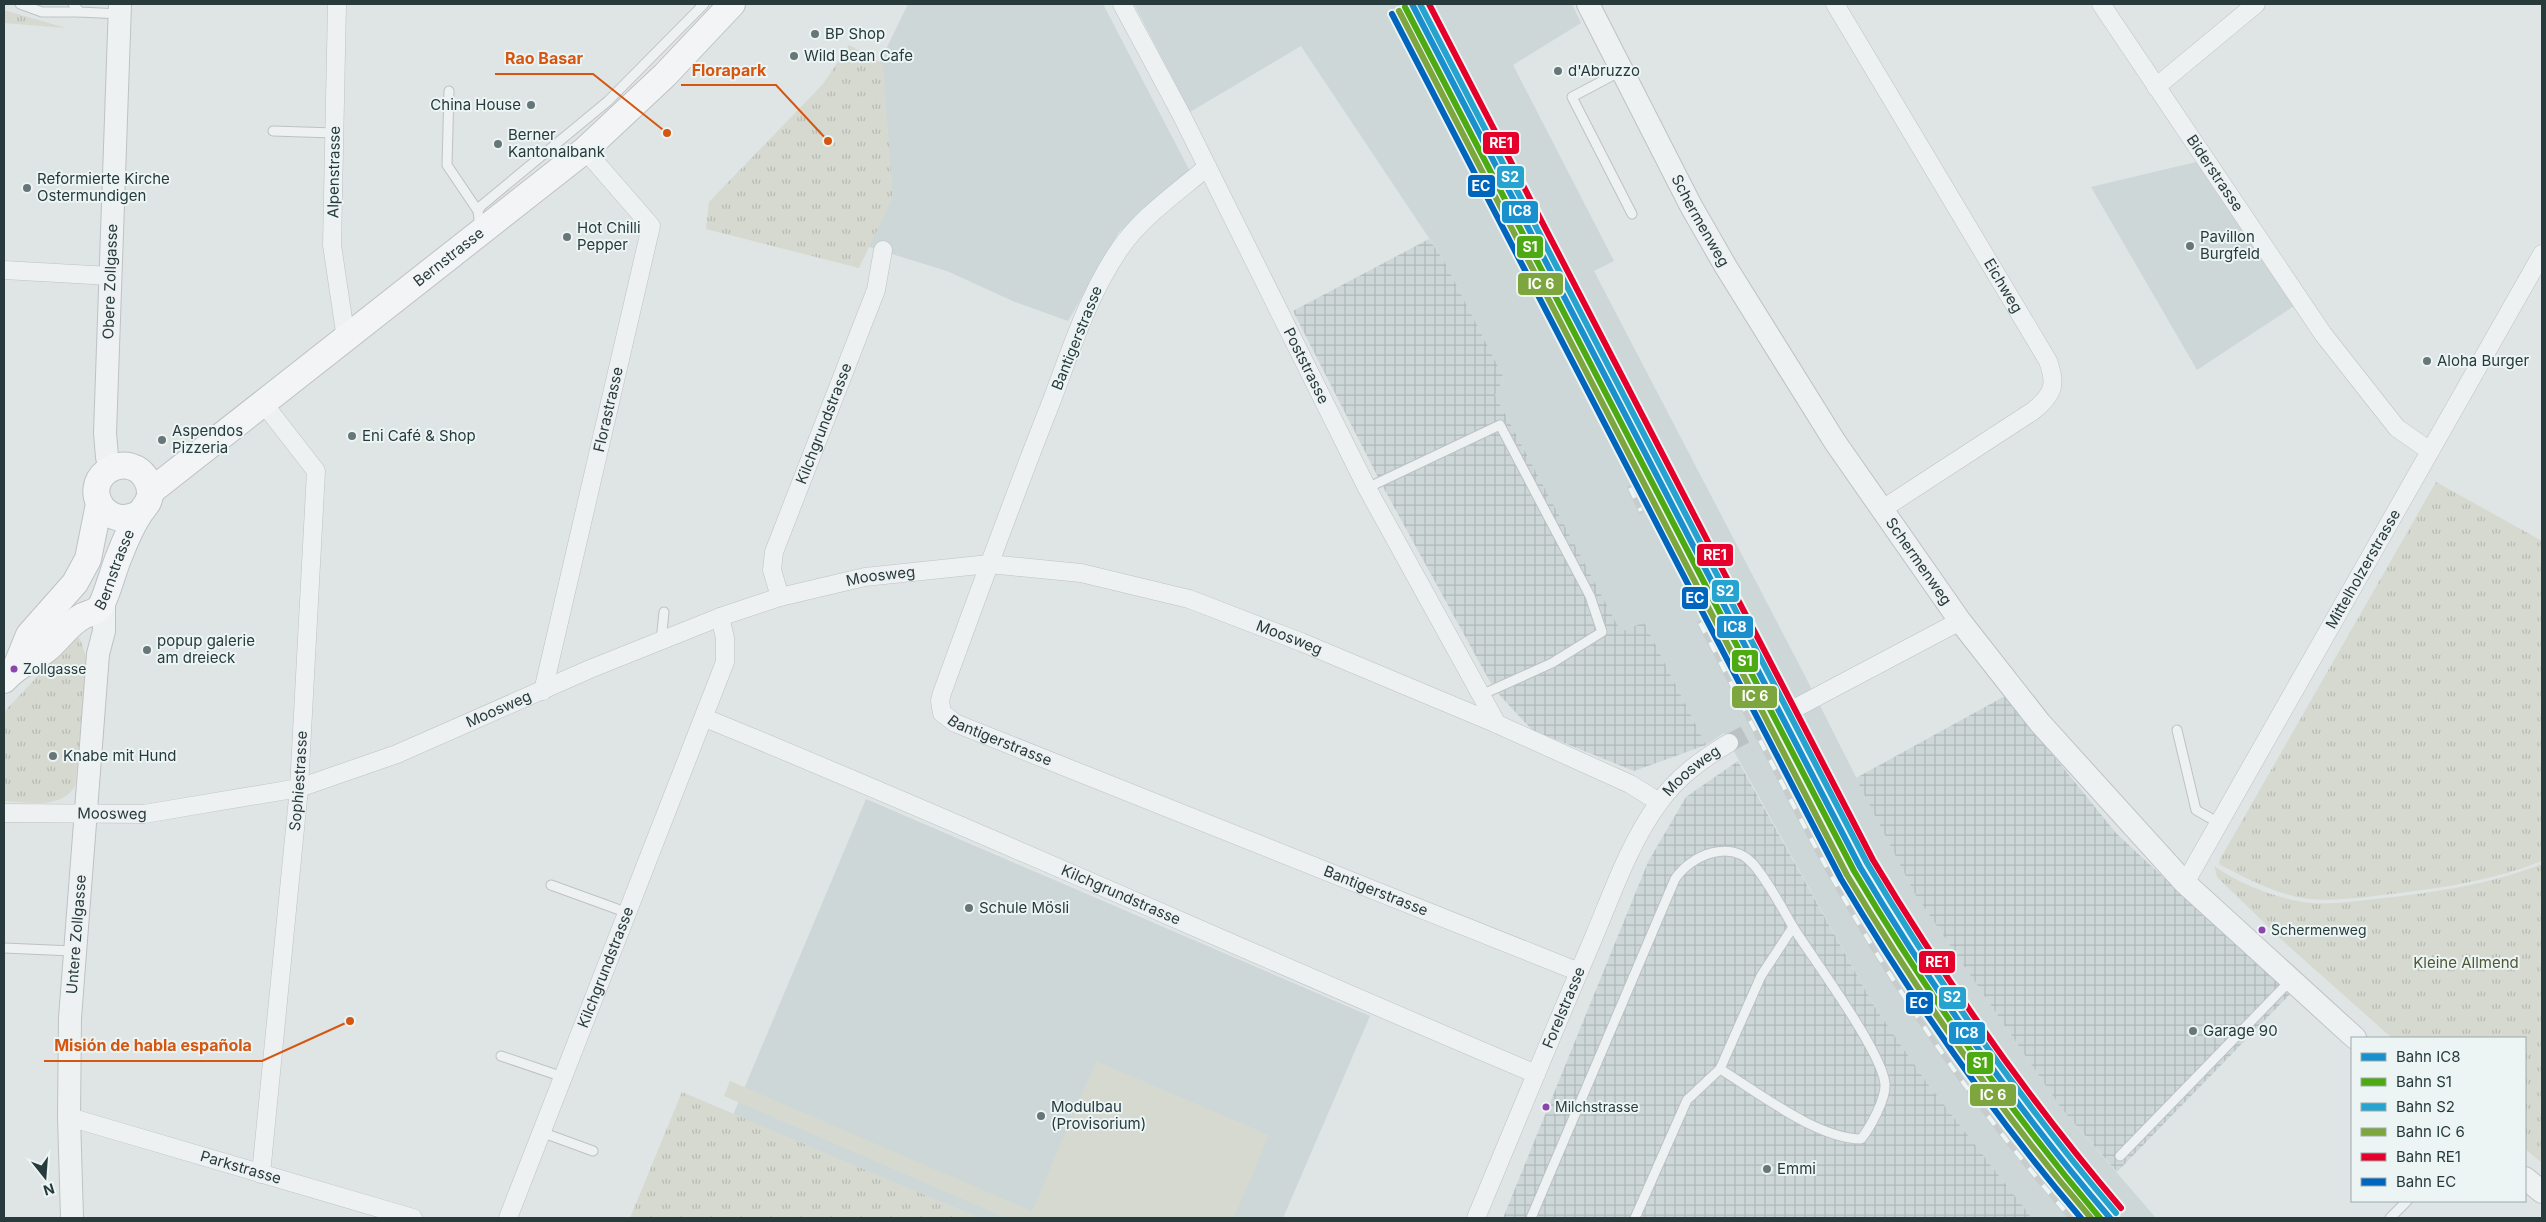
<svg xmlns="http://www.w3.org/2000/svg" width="2546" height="1222" viewBox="0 0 2546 1222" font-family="Inter,sans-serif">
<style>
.built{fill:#cdd7d8}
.industrial{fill:url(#industrial-grid)}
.grass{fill:url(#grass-tufts)}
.garden{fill:#d5d9d0}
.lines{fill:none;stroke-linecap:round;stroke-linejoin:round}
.minor-tunnel{stroke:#bac2c3;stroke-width:18;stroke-dasharray:18 9;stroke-linecap:butt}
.service-casing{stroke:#bec2c3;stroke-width:11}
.minor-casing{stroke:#bec2c3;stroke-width:19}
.tertiary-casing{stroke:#bec2c3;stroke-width:24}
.secondary-casing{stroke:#bec2c3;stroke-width:28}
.service{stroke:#eef1f1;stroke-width:9}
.minor{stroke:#eef1f1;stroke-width:18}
.tertiary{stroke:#eef1f1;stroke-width:22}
.secondary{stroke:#f3f4f5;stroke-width:26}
.rail-casing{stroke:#c8cccc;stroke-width:5.5}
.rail{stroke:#ecf4f4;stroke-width:4;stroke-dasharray:11;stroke-linecap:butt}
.rail-1-casing{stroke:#ecf4f4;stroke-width:10}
.rail-2-casing{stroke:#ecf4f4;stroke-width:10}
.rail-3-casing{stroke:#ecf4f4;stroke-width:10}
.rail-4-casing{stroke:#ecf4f4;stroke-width:10}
.rail-5-casing{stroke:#ecf4f4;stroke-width:10}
.rail-6-casing{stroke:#ecf4f4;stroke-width:10}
.rail-1{stroke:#1a8fce;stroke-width:6}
.rail-2{stroke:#4eaa13;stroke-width:6}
.rail-3{stroke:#26a4cf;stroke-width:6}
.rail-4{stroke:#7da63e;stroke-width:6}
.rail-5{stroke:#e4002b;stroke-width:6}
.rail-6{stroke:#0065bd;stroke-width:6}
.poi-dot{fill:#677678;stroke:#ecf4f4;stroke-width:2}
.bus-dot{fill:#8e44ad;stroke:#ecf4f4;stroke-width:2}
.labels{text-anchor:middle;stroke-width:4;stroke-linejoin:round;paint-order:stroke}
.bus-label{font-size:14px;fill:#273b3d;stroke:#ecf4f4;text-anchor:start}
.poi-label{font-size:15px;fill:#273b3d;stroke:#ecf4f4;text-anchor:start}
.street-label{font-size:15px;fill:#273b3d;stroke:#ecf4f4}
.park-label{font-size:15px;fill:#4f5834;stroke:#ecf4f4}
.leader{fill:none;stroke:#d55611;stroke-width:2}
.callout-dot{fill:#d55611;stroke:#ecf4f4;stroke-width:2}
.callout-label{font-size:16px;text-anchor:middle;font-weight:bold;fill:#d55611;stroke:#ecf4f4;stroke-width:4;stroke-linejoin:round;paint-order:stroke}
.line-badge{stroke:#ecf4f4;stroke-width:2}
.badge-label{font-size:14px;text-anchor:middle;font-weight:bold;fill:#fff}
</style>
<defs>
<pattern id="industrial-grid" width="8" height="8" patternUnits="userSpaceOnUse" patternTransform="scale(1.25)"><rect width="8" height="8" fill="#cdd7d8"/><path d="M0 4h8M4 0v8" fill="none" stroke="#b0b9ba"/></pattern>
<pattern id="grass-tufts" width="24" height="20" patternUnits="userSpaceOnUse" patternTransform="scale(1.25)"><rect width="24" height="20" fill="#d5d9d0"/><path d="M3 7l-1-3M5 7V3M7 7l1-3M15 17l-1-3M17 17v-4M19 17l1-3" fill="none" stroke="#b7bbb4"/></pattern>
</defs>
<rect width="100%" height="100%" fill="#dfe4e5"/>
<g class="built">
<path d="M908 4H1103L1195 181 1119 232 1068 321 1015 302 947 271 866 246 872 78Z"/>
<path d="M1134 4H1572L1581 23 1513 65 1614 261 1594 271 1803 672 1915 894 2061 1108 2156 1218H2032L1927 1083 1874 1006 1724 733 1706 745 1644 622 1621 633 1495 395 1504 378 1443 259 1301 46 1190 112Z"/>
<path d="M2196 162 2294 306 2197 370 2091 187Z"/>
<path d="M866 799 1370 1016 1283 1218H979L733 1115Z"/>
</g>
<g class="industrial">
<path d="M1429 239 1443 259 1504 378 1495 395 1621 632 1644 622 1706 745 1634 771 1532 730 1494 689 1382 485 1293 311Z"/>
<path d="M2005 696 2116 833 2192 904 2298 986 2117 1172 2061 1108 1915 894 1856 778Z"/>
<path d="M1738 761 1874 1006 1927 1083 2032 1218H1503L1648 862 1686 797Z"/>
</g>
<g class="grass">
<path d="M4 10 66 28 4 23Z"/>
<path d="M849 45 883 64 893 197 859 268 706 229 709 202 823 84Z"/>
<path d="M2436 482 2542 541V861C2492 881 2435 889 2382 895 2358 898 2333 901 2309 899 2277 895 2249 879 2220 865L2219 861Z"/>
<path d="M76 636 80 639 87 660 75 786C61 810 28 802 4 801V712L35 679 49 658Z"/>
<path d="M2542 864V1163L2525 1149V1038H2392L2283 941 2217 877 2215 867C2240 884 2280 900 2310 903 2332 905 2354 901 2375 899 2431 893 2489 885 2542 864Z"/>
<path d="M682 1092 979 1218H630Z"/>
</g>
<path class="garden" d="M1096 1061 1269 1135 1234 1218H1006L724 1096 730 1081 1032 1211Z"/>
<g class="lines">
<path class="minor-tunnel" d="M1729 743 1788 712"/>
<defs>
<g id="service">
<path d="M20 4 42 12H80"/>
<path d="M73 4 80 12 120 14"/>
<path d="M1621 71 1572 97 1632 214"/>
<path d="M449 91 447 165 478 211"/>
<path d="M273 131 334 133"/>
<path d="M480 228 478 211 481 206 608 101 704 4"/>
<path d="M1367 488 1500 425 1590 596 1602 632 1552 663 1481 695"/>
<path d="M661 641 664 612"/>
<path d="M2177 730 2196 810 2219 823"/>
<path d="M551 885 628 913"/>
<path d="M4 948 73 951"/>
<path d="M501 1056 563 1077"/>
<path d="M1720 1069C1759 1093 1816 1138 1861 1139 1870 1128 1886 1099 1885 1084 1882 1051 1813 959 1793 927"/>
<path d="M541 1132 593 1151"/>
<path d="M2120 1156 2291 980"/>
<path d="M1531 1218 1675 879C1691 855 1731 838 1754 865 1769 883 1781 906 1793 927L1761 976 1720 1069 1687 1100 1635 1218"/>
<path d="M2390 1218 2407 1201"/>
</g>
<g id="minor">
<path d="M337 4 332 245 346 339"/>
<path id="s1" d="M1122 4 1182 116 1367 488 1497 724"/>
<path id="s2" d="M1835 4 2048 361C2057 385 2053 395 2033 411L1881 510"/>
<path id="s3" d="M2101 4 2323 334 2397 428 2430 451"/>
<path d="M2156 87 2256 4"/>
<path id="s4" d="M1207 167C1177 193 1141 217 1119 250 1087 297 1070 353 1050 405 1012 501 977 597 942 693L940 701 942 713 955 723 1579 972"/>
<path d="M4 270 110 276"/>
<path id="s5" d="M780 597 772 570 774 552 876 290 883 250"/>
<path id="s6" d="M543 691 651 226 585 150"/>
<path d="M1788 712 1960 621"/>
<path id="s7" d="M705 718C984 832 1258 957 1536 1074"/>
<path id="s8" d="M4 813 144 814 299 788 397 754 590 669 720 617 780 597 865 577 989 564 1081 573 1189 599 1301 642 1497 724 1630 784 1659 802"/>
<path id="s9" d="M2185 883 2542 254"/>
<path id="s10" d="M69 1117 413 1218"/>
<path id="s11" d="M261 1174 299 788 316 471 264 404"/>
<path id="s12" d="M508 1218 725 662V638L720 617"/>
<path id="s13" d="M1476 1218C1515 1125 1553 1032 1593 939 1612 894 1629 844 1658 804 1677 777 1702 759 1729 743"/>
</g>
<g id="tertiary">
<path id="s14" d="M1588 4 1691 206 1726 267 1835 442 1960 621 2040 723 2185 883 2355 1038"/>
<path id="s15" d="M110 469 107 457 105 433 120 4"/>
<path d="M2525 1178 2542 1192"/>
<path id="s16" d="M72 1218 69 1117 70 1018 98 654 104 631V601"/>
</g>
<g id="secondary">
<path id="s17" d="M150 492 585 150 665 75 732 4"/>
<path d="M16 667 29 635 75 583 88 559 99 504"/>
<path id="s18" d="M4 680C19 663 31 662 47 649 58 640 69 623 83 616 89 613 95 613 100 607 106 599 114 567 120 554 125 541 132 525 140 513 145 506 150 502 150 493 150 482 143 470 132 467 124 464 114 466 107 471 80 492 109 532 140 513"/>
</g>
</defs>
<use href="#service" class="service-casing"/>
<use href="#minor" class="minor-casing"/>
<use href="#tertiary" class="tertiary-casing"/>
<use href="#secondary" class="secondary-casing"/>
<use href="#service" class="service"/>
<use href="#minor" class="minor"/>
<use href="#tertiary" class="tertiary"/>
<use href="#secondary" class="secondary"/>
<defs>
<g id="rail">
<path d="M1630 488 1641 511"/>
<path d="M1700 623C1756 730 1808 841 1871 944 1930 1041 1997 1133 2071 1218"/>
</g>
</defs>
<use href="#rail" class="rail-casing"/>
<use href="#rail" class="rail"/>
<defs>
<path id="rail-1" d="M1412 4 1860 867C1934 991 2016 1108 2110 1218"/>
<path id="rail-2" d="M1405 7 1854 871C1927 993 2008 1109 2100 1218"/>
<path id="rail-3" d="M1420 4 1867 863C1941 987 2022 1103 2116 1213"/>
<path id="rail-4" d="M1399 11 1847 875C1920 996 1999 1111 2091 1218"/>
<path id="rail-5" d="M1429 4 1873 860C1947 983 2028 1099 2121 1208"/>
<path id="rail-6" d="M1392 14 1841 879C1912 998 1990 1112 2081 1218"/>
</defs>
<use href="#rail-1" class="rail-1-casing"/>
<use href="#rail-2" class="rail-2-casing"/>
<use href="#rail-3" class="rail-3-casing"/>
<use href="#rail-4" class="rail-4-casing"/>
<use href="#rail-5" class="rail-5-casing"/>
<use href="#rail-6" class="rail-6-casing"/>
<use href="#rail-1" class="rail-1"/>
<use href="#rail-2" class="rail-2"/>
<use href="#rail-3" class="rail-3"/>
<use href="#rail-4" class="rail-4"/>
<use href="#rail-5" class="rail-5"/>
<use href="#rail-6" class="rail-6"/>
</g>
<g class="poi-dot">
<circle cx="815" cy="34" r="5"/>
<circle cx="794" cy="56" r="5"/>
<circle cx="1558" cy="71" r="5"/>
<circle cx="531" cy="105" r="5"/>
<circle cx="498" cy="144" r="5"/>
<circle cx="27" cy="188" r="5"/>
<circle cx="567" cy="237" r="5"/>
<circle cx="2190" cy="246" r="5"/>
<circle cx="2427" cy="361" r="5"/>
<circle cx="352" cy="436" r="5"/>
<circle cx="162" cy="440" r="5"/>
<circle cx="147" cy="650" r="5"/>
<circle cx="53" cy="756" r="5"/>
<circle cx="969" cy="908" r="5"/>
<circle cx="2193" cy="1031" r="5"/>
<circle cx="1041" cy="1116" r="5"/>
<circle cx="1767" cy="1169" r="5"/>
</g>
<g class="bus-dot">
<circle cx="14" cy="669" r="4.5"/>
<circle cx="2262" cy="930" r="4.5"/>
<circle cx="1546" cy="1107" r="4.5"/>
</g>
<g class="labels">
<g class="bus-label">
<text x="23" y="674">Zollgasse</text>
<text x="2271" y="935">Schermenweg</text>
<text x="1555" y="1112">Milchstrasse</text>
</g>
<g class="poi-label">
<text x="825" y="39">BP Shop</text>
<text x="804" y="61">Wild Bean Cafe</text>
<text x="1568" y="76">d'Abruzzo</text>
<text x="521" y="110" text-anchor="end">China House</text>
<text x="508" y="140">Berner<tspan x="508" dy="17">Kantonalbank</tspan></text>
<text x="37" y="184">Reformierte Kirche<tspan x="37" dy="17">Ostermundigen</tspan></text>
<text x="577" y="233">Hot Chilli<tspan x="577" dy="17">Pepper</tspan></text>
<text x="2200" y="242">Pavillon<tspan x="2200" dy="17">Burgfeld</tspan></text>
<text x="2437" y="366">Aloha Burger</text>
<text x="172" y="436">Aspendos<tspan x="172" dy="17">Pizzeria</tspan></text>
<text x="362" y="441">Eni Café &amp; Shop</text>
<text x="157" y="646">popup galerie<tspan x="157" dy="17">am dreieck</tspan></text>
<text x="63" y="761">Knabe mit Hund</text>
<text x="979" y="913">Schule Mösli</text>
<text x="2203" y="1036">Garage 90</text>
<text x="1051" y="1112">Modulbau<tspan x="1051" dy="17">(Provisorium)</tspan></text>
<text x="1777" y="1174">Emmi</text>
</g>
<g class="street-label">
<text transform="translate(334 172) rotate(-89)" y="5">Alpenstrasse</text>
<text dy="5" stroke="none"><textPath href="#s3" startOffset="204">Biderstrasse</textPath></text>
<text dy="5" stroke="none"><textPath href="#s14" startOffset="244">Schermenweg</textPath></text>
<text dy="5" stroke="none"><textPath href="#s17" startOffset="380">Bernstrasse</textPath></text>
<text dy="5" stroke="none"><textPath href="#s15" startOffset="188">Obere Zollgasse</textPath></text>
<text dy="5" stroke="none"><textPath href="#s2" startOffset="328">Eichweg</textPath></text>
<text transform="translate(1077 338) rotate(-68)" y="5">Bantigerstrasse</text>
<text dy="5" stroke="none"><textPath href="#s1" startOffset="406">Poststrasse</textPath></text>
<text dy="5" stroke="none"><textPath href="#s6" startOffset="289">Florastrasse</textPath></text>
<text dy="5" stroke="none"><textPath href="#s5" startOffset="184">Kilchgrundstrasse</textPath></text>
<text dy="5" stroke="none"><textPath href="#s14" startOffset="649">Schermenweg</textPath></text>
<text dy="5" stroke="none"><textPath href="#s18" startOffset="162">Bernstrasse</textPath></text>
<text dy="5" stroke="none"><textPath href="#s9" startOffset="361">Mittelholzerstrasse</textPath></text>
<text dy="5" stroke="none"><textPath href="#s8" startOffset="918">Moosweg</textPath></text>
<text dy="5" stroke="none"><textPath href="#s8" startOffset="1338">Moosweg</textPath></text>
<text dy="5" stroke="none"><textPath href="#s8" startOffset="512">Moosweg</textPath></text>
<text dy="5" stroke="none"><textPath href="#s4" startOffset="684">Bantigerstrasse</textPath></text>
<text dy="5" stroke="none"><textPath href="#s13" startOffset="500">Moosweg</textPath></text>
<text dy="5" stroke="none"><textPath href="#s11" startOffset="395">Sophiestrasse</textPath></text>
<text dy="5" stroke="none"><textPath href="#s8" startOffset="108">Moosweg</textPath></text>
<text dy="5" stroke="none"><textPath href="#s4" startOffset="1089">Bantigerstrasse</textPath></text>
<text dy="5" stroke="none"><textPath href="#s7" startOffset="452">Kilchgrundstrasse</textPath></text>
<text dy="5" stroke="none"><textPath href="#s16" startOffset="284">Untere Zollgasse</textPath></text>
<text dy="5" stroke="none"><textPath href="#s12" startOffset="269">Kilchgrundstrasse</textPath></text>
<text dy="5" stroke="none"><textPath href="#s13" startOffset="228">Forelstrasse</textPath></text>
<text dy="5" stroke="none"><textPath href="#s10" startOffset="179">Parkstrasse</textPath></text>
</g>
<g class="park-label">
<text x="2466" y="968">Kleine Allmend</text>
</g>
</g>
<path class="leader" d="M667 133L593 74H495M828 141L776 85H681M350 1021L262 1061H44"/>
<g class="callout-dot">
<circle cx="667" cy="133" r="5"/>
<circle cx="828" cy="141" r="5"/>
<circle cx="350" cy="1021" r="5"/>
</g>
<g class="callout-label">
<text x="544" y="64">Rao Basar</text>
<text x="729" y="76">Florapark</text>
<text x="153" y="1051">Misión de habla española</text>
</g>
<g class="line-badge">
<rect x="1482" y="131" width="38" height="24" rx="5" fill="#e4002b"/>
<rect x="1496" y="165" width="29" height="24" rx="5" fill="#26a4cf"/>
<rect x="1467" y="174" width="29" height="24" rx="5" fill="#0065bd"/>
<rect x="1501" y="200" width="38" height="24" rx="5" fill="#1a8fce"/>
<rect x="1516" y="235" width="28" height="24" rx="5" fill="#4eaa13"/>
<rect x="1517" y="272" width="47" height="24" rx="5" fill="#7da63e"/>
<rect x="1696" y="543" width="38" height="24" rx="5" fill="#e4002b"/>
<rect x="1711" y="579" width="29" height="24" rx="5" fill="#26a4cf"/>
<rect x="1681" y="586" width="28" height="24" rx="5" fill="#0065bd"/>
<rect x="1716" y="615" width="38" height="24" rx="5" fill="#1a8fce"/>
<rect x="1731" y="649" width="28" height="24" rx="5" fill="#4eaa13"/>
<rect x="1731" y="685" width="47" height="24" rx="5" fill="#7da63e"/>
<rect x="1918" y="950" width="38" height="24" rx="5" fill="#e4002b"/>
<rect x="1938" y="986" width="29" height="24" rx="5" fill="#26a4cf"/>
<rect x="1905" y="991" width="29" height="24" rx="5" fill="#0065bd"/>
<rect x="1948" y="1021" width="38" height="24" rx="5" fill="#1a8fce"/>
<rect x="1966" y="1051" width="28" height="24" rx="5" fill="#4eaa13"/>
<rect x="1969" y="1083" width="48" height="24" rx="5" fill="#7da63e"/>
</g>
<g class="badge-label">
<text x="1501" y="148">RE1</text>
<text x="1510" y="182">S2</text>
<text x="1481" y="191">EC</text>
<text x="1520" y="216">IC8</text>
<text x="1530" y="252">S1</text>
<text x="1541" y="289">IC 6</text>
<text x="1715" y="560">RE1</text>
<text x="1725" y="596">S2</text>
<text x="1695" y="603">EC</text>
<text x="1735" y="632">IC8</text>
<text x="1745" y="666">S1</text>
<text x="1755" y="701">IC 6</text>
<text x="1937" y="967">RE1</text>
<text x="1952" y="1002">S2</text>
<text x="1919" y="1008">EC</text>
<text x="1967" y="1038">IC8</text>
<text x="1980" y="1068">S1</text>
<text x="1993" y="1100">IC 6</text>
</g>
<rect width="2546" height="1222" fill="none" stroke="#273b3d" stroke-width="10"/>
<rect x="2351" y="1037" width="175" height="165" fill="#ecf4f4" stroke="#9daaab"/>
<rect x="2361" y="1053" width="25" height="8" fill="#1a8fce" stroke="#9daaab"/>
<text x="2396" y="1062" font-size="15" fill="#273b3d">Bahn IC8</text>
<rect x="2361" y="1078" width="25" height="8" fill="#4eaa13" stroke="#9daaab"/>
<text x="2396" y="1087" font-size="15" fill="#273b3d">Bahn S1</text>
<rect x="2361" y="1103" width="25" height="8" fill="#26a4cf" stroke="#9daaab"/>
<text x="2396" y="1112" font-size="15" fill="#273b3d">Bahn S2</text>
<rect x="2361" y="1128" width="25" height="8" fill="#7da63e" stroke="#9daaab"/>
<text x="2396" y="1137" font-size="15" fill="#273b3d">Bahn IC 6</text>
<rect x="2361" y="1153" width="25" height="8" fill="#e4002b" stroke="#9daaab"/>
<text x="2396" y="1162" font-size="15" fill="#273b3d">Bahn RE1</text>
<rect x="2361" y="1178" width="25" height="8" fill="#0065bd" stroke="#9daaab"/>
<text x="2396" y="1187" font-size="15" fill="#273b3d">Bahn EC</text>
<g transform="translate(45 1177) rotate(163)" stroke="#ecf4f4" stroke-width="4" paint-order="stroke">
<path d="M0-4L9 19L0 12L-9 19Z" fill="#273b3d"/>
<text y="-8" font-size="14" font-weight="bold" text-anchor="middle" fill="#273b3d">N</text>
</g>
</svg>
